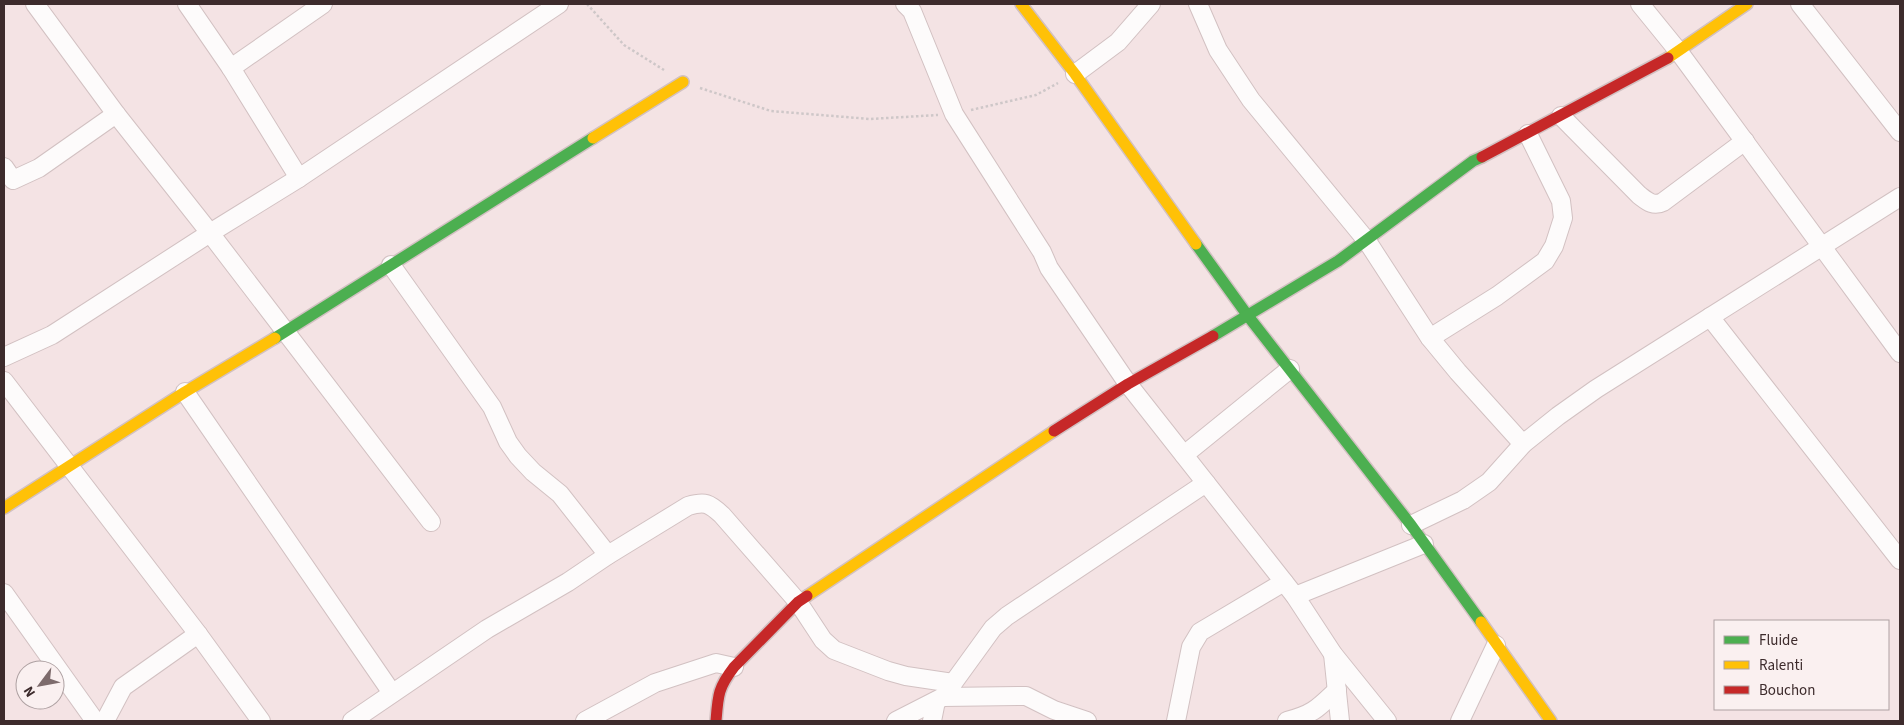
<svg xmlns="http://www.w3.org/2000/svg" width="1904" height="725" viewBox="0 0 1904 725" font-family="'Source Sans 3',sans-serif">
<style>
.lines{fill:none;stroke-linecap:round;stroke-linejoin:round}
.street-casing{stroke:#d2c1c2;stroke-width:20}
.fast-casing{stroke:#d2c1c2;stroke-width:14}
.slow-casing{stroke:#d2c1c2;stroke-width:14}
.jam-casing{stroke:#d2c1c2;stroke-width:14}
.path{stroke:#cec7c8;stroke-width:2.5;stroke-dasharray:2.5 2.5;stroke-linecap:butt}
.street{stroke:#fdfbfb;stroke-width:18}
.fast{stroke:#4caf50;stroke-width:11}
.slow{stroke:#ffc107;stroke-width:11}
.jam{stroke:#c62828;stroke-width:11}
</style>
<rect width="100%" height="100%" fill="#f4e3e4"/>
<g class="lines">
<defs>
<g id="street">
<path d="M35 4 116 114 210 233 431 522"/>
<path d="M187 4 231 68 299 178"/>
<path d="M905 4 912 11 954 114 1042 252 1049 268 1128 384 1295 596 1333 654 1387 721"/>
<path d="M1198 4 1218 50 1251 100 1367 241 1430 338 1458 372 1523 444"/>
<path d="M1640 4 1679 52 1900 353"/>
<path d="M1800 4 1900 132"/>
<path d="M231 68 323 4"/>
<path d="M1075 74 1118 42 1151 4"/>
<path d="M1561 116 1639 195C1647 201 1653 207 1663 202L1745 141"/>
<path d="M4 167 13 180 39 168 116 114"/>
<path d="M391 265 492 407 508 442 518 456 533 472 560 494 608 555"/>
<path d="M1710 317 1900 560"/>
<path d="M1430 338 1497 296 1545 261 1554 246 1563 218 1561 201 1528 134"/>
<path d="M4 357 52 335 210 233 299 178 559 4"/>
<path d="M4 381 198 634 261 721"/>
<path d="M185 392 392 693"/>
<path d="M1184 455 1290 369"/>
<path d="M1411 525 1463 500 1489 482 1523 444 1558 416 1596 389 1900 197"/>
<path d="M4 593 95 721"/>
<path d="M1295 596 1424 544"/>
<path d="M1333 654 1340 721"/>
<path d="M943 697 1026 696 1054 710 1087 721"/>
<path d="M105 721 123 687 198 634"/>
<path d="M352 721 487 629 568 582 608 555 688 506C705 501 709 503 722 515L798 602 823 640 834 650 888 671 906 676 953 683"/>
<path d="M585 721 655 683 716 663 734 667"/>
<path d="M896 721 943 697 993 628 1007 616 1206 483"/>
<path d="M932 721 936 701"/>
<path d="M1176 721 1191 647 1200 632 1284 582"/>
<path d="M1287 721C1313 714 1317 709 1337 690"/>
<path d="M1460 721 1496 645"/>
</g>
<g id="fast">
<path d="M1196 244 1248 316 1411 525 1481 622"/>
<path d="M1213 336 1338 261 1473 161 1482 157"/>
<path d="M275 338 593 138"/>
</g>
<g id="slow">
<path d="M1021 4 1075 74 1196 244"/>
<path d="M1668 58 1747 4"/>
<path d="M593 138 683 82"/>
<path d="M4 508 185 392 275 338"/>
<path d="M807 596 1054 431"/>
<path d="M1481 622 1551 721"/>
</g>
<g id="jam">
<path d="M1482 157 1668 58"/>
<path d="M1054 431 1128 384 1213 336"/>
<path d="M716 721C718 695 718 688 734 667L798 602 807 596"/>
</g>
</defs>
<use href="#street" class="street-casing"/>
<use href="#fast" class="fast-casing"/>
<use href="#slow" class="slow-casing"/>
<use href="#jam" class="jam-casing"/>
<g class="path">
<path d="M587 4 624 45 664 70"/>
<path d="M700 88 771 111 870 119 938 115"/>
<path d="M971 110 1036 95 1058 83"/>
</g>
<use href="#street" class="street"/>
<use href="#fast" class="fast"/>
<use href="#slow" class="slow"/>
<use href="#jam" class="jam"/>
</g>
<rect width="1904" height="725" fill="none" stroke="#3d2b2c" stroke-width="10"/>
<rect x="1714" y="620" width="175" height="90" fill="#faf0f0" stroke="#aea1a2"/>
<rect x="1724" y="636" width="25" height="8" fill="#4caf50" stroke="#aea1a2"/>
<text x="1759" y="645" font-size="15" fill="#3d2b2c">Fluide</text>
<rect x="1724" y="661" width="25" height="8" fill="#ffc107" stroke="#aea1a2"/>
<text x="1759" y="670" font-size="15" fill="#3d2b2c">Ralenti</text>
<rect x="1724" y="686" width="25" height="8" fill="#c62828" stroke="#aea1a2"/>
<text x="1759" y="695" font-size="15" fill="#3d2b2c">Bouchon</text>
<g transform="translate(40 685) rotate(238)"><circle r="24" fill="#faf0f0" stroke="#aea1a2"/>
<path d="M0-4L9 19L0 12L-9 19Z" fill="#7d6b6c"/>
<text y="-8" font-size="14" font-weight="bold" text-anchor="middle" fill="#3d2b2c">N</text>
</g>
</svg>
